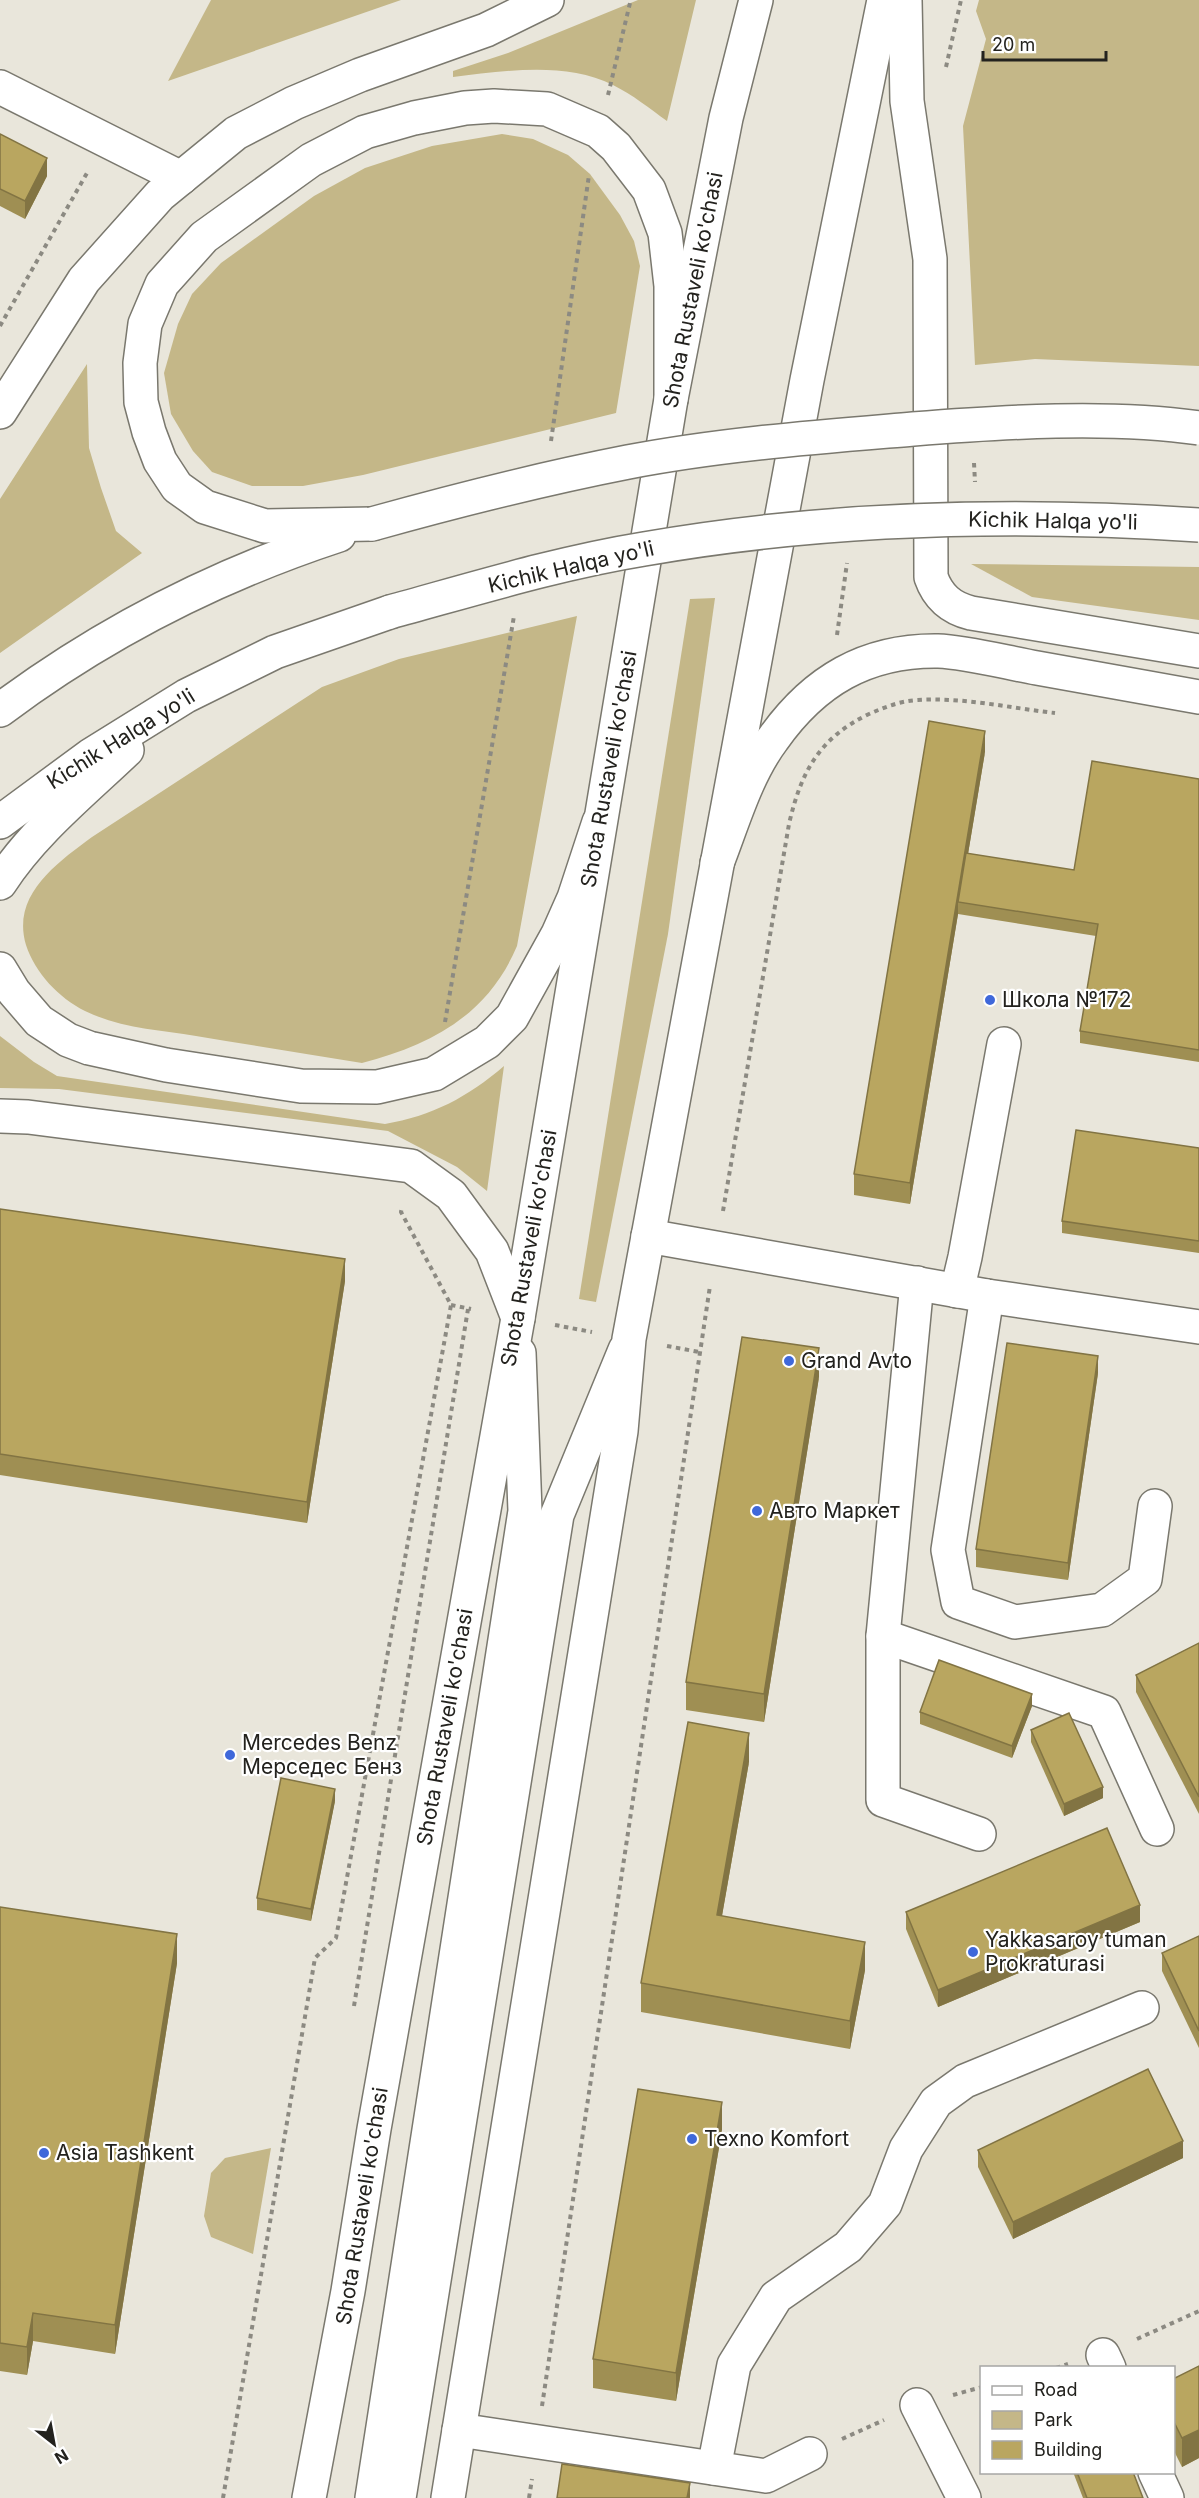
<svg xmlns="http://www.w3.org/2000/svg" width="1199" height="2498" viewBox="0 0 1199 2498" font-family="Inter,sans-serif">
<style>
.green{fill:#c4b788}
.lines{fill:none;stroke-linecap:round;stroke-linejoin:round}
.minor-casing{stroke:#7a786e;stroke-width:36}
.major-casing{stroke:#7a786e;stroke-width:36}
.highway-casing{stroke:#7a786e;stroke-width:36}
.path{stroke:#8c8a82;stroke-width:4;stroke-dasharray:4.5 4.5;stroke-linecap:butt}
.minor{stroke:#fff;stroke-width:33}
.major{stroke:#fff;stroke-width:33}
.highway{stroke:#fff;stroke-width:33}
.highway-bridge-casing{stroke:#7a786e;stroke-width:36;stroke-linecap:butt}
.highway-bridge{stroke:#fff;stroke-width:33}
.wall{fill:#9f8f53}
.shaded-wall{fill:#827443}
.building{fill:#b9a660;stroke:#827443;stroke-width:1.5}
.poi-dot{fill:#3f68da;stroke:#fff;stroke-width:2}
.labels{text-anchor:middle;stroke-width:4.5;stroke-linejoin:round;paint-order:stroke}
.street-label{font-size:21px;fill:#23221e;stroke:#fff}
.poi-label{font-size:21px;fill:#23221e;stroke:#fff;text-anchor:start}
</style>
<rect width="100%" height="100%" fill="#e9e6db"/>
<g class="green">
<path d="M211 0H401L168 81Z"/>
<path d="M638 0H696L667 121C649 108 633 95 613 85 565 61 504 71 453 77V71L508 53Z"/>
<path d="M979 0H1199V366L1035 359 975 365 963 126 986 39 976 11Z"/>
<path d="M502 134 533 139 568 155 590 174 620 215 634 241 640 266 616 413 363 475 303 486H252L212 472 193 451 171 414 164 373 178 324 192 294 221 263 314 196 365 168 432 146Z"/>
<path d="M87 364 89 448 101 488 116 531 142 553 0 653V499Z"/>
<path d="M971 564 1199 567V620L1032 597Z"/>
<path d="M715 598 668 934 596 1302 579 1299 690 599Z"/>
<path d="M577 616 517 946C488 1015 431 1045 362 1063 306 1054 251 1045 196 1036 159 1030 120 1028 85 1011 59 998 35 973 26 945 11 895 57 863 92 837L322 687 399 659Z"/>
<path d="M0 1036 34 1062 57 1076 385 1124C432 1116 468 1097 504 1066L487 1191 457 1167 388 1131 59 1089 0 1088Z"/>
<path d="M271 2148 253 2254 211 2237 204 2216 211 2173 225 2158Z"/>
</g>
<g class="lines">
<defs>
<g id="minor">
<path d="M0 87 181 178"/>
<path d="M648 1236 987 1296 1199 1327"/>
<path d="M917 1283 883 1636V1800L979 1834"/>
<path d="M957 1291 965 1257 1004 1044"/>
<path d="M987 1296 948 1550 958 1602 1015 1622 1102 1610 1145 1579 1155 1506"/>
<path d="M883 1636 1104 1712 1157 1829"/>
<path d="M1103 2355 1109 2368"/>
<path d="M917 2405 964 2498"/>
<path d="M459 2430 766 2476 810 2454"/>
<path d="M714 2468 734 2365 776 2297 848 2247 885 2204 906 2149 936 2102 965 2081 1142 2008"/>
<path d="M1155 2472 1167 2498"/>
<path d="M372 2498 525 1511 519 1353"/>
<path d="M399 2498 557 1515 625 1350"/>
</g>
<g id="major">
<path d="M309 2498 348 2291 374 2129 518 1318 671 399 726 118 756 0"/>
<path d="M448 2498 621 1431 629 1339 807 380 884 0"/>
</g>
<g id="highway">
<path d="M905 0 907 101 930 259 931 577C938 597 951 608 971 613L1199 651"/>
<path d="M0 412 84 280 160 195 236 133 294 103 360 75 486 30 547 0"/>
<path d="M372 524 265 526 205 507 177 487 160 461 149 432 141 402 140 363 145 324 162 284 204 237 311 160 365 132 414 118 465 108 494 106 547 109 598 131 616 147 649 190 665 233 671 286V399"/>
<path d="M0 710C103 633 217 575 339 535"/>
<path d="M0 822 91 755 186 696 275 652 390 612"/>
<path d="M717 863C733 822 746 775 773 739 814 681 866 650 938 651 967 652 1008 663 1037 668 1091 678 1145 687 1199 697"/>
<path d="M0 883C33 832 83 792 127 750"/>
<path d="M0 969 14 992 39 1021 68 1040 89 1048 166 1065 301 1086 377 1087 434 1074 487 1042 512 1017 558 934 574 898 599 822"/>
<path d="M0 1116 28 1117 411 1166 451 1195 492 1251 518 1318"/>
</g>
</defs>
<use href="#minor" class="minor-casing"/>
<use href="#major" class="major-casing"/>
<use href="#highway" class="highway-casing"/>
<g class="path">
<path d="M946 67 961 0"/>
<path d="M608 95 630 3"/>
<path d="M0 326 87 173"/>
<path d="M551 441 589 175"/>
<path d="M974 463 975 482"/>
<path d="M837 635 847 563"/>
<path d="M445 1022 514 616"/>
<path d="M723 1211 789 824C801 772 819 738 869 714 885 707 900 701 918 700 963 697 1010 708 1055 713"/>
<path d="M451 1305 471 1309"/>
<path d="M555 1325 592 1332"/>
<path d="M667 1346 699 1352"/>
<path d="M354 2006 468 1309"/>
<path d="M1137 2339 1199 2311"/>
<path d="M1056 2368 1068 2364"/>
<path d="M953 2395 982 2387"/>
<path d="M542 2406 710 1286"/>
<path d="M842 2439 884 2420"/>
<path d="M223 2498 315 1958 336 1938 451 1305 401 1212 402 1207"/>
<path d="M529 2498 532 2479"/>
</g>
<use href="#minor" class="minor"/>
<use href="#major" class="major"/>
<use href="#highway" class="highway"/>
<defs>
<g id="highway-bridge">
<path d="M372 524C458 500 541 479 628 462 722 444 818 437 913 429 1002 422 1110 415 1199 428"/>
<path d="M390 612C474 589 558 563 644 549 827 517 1014 513 1199 525"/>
</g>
</defs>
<use href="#highway-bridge" class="highway-bridge-casing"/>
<use href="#highway-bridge" class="highway-bridge"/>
</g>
<g class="wall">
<path d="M0 134 47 176 25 219 0 206Z"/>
<path d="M985 752 968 854 1074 870 1199 779V1062L1080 1043V1031L1096 936 958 914 910 1204 854 1195V1174Z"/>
<path d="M1199 1148V1253L1062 1233V1221Z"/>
<path d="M0 1209 345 1281 307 1523 0 1475Z"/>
<path d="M1098 1373 1068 1580 976 1567V1549Z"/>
<path d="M819 1377 764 1722 686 1710V1682Z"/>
<path d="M1199 1643V1814L1136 1692V1675Z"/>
<path d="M1032 1706 1012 1758 920 1724V1712Z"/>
<path d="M1031 1730 1103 1798 1064 1816 1031 1742Z"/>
<path d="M749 1762 722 1916 865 1970 850 2049 641 2012V1983Z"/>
<path d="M335 1801 311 1921 257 1910V1898Z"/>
<path d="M0 1907 177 1963 115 2354 33 2341 27 2375 0 2371Z"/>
<path d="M906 1912 1140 1922 938 2007 906 1929Z"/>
<path d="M1199 1936V2048L1162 1971V1953Z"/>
<path d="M722 2130 676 2401 593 2388V2359Z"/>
<path d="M978 2150 1183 2158 1013 2239 978 2167Z"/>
<path d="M1199 2366V2458L1182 2467 1173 2449V2379Z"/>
<path d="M1073 2472H1133L1143 2498H1083Z"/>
</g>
<g class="shaded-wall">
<path d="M47 158V176L25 219V201Z"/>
<path d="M985 731V752L960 902H958V914L910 1204V1183Z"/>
<path d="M345 1259V1281L307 1523V1502Z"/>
<path d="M819 1348V1377L764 1722V1694Z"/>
<path d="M1098 1356V1373L1068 1580V1563Z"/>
<path d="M1032 1694V1706L1012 1758V1746Z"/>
<path d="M749 1733V1762L717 1944V1915Z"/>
<path d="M1103 1787V1798L1064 1816V1804Z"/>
<path d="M335 1789V1801L311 1921V1909Z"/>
<path d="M1140 1905V1922L938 2007V1990Z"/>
<path d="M177 1934V1963L115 2354V2325Z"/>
<path d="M865 1942V1970L850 2049V2021Z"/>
<path d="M722 2102V2130L676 2401V2373Z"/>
<path d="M1183 2141V2158L1013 2239V2222Z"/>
<path d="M33 2313V2341L27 2375V2347Z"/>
<path d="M1199 2430V2458L1182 2467V2438Z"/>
<path d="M690 2483V2498H687Z"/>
</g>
<g class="building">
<path d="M0 134 47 158 25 201 0 189Z"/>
<path d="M929 721 985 731 910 1183 854 1174Z"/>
<path d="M1092 761 1199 779V1050L1080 1031 1098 924 958 902 966 853 1074 870Z"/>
<path d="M1076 1130 1199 1148V1241L1062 1221Z"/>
<path d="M0 1209 345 1259 307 1502 0 1454Z"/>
<path d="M742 1337 819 1348 764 1694 686 1682Z"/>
<path d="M1007 1343 1098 1356 1068 1563 976 1549Z"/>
<path d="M1199 1643V1797L1136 1675Z"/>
<path d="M939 1660 1032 1694 1012 1746 920 1712Z"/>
<path d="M1069 1713 1103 1787 1064 1804 1031 1730Z"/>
<path d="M688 1722 749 1733 717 1915 865 1942 850 2021 641 1983Z"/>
<path d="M281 1778 335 1789 311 1909 257 1898Z"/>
<path d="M1107 1828 1140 1905 938 1990 906 1912Z"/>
<path d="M0 1907 177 1934 115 2325 33 2313 27 2347 0 2343Z"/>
<path d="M1199 1936V2031L1162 1953Z"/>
<path d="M1148 2069 1183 2141 1013 2222 978 2150Z"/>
<path d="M638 2089 722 2102 676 2373 593 2359Z"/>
<path d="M1199 2366V2430L1182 2438 1173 2420V2379Z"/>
<path d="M562 2464 690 2483 687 2498H557Z"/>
<path d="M1077 2472H1133L1143 2498H1087Z"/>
</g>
<g class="poi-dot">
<circle cx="990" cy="1000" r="6"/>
<circle cx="789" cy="1361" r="6"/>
<circle cx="757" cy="1511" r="6"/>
<circle cx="230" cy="1755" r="6"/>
<circle cx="973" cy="1952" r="6"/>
<circle cx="692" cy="2139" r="6"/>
<circle cx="44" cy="2153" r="6"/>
</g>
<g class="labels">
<g class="street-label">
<text transform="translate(693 290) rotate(-79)" y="7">Shota Rustaveli ko'chasi</text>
<text transform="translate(1053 521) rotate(1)" y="7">Kichik Halqa yo'li</text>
<text transform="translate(571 567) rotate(-13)" y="7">Kichik Halqa yo'li</text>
<text transform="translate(121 739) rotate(-32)" y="7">Kichik Halqa yo'li</text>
<text transform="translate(609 769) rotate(-80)" y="7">Shota Rustaveli ko'chasi</text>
<text transform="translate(529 1248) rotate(-80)" y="7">Shota Rustaveli ko'chasi</text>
<text transform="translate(445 1727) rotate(-80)" y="7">Shota Rustaveli ko'chasi</text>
<text transform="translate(362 2206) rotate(-81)" y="7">Shota Rustaveli ko'chasi</text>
</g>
<g class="poi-label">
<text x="1002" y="1007">Школа №172</text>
<text x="801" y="1368">Grand Avto</text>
<text x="769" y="1518">Авто Маркет</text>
<text x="242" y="1750">Mercedes Benz<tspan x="242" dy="24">Мерседес Бенз</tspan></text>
<text x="985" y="1947">Yakkasaroy tuman<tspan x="985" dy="24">Prokraturasi</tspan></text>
<text x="704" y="2146">Texno Komfort</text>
<text x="56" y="2160">Asia Tashkent</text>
</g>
</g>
<rect x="980" y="2366" width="195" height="108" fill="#ffffff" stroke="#a7a7a5" stroke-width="1.5"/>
<rect x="992" y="2386" width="30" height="9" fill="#ffffff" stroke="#a7a7a5" stroke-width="1.5"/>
<text x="1034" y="2396" font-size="18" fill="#23221e">Road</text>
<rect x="992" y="2411" width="30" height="18" fill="#c4b788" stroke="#a7a7a5" stroke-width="1.5"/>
<text x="1034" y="2426" font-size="18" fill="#23221e">Park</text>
<rect x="992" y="2441" width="30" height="18" fill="#b9a660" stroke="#a7a7a5" stroke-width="1.5"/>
<text x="1034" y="2456" font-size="18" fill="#23221e">Building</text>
<g transform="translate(54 2444) rotate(149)" stroke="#ffffff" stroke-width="4.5" paint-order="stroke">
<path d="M0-4.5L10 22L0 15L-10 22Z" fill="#23221e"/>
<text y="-9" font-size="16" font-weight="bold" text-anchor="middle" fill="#23221e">N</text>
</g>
<path d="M983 51v9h123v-9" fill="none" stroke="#23221e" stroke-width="3"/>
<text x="992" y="51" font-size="18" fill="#23221e" stroke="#ffffff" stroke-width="4.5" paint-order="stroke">20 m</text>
</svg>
